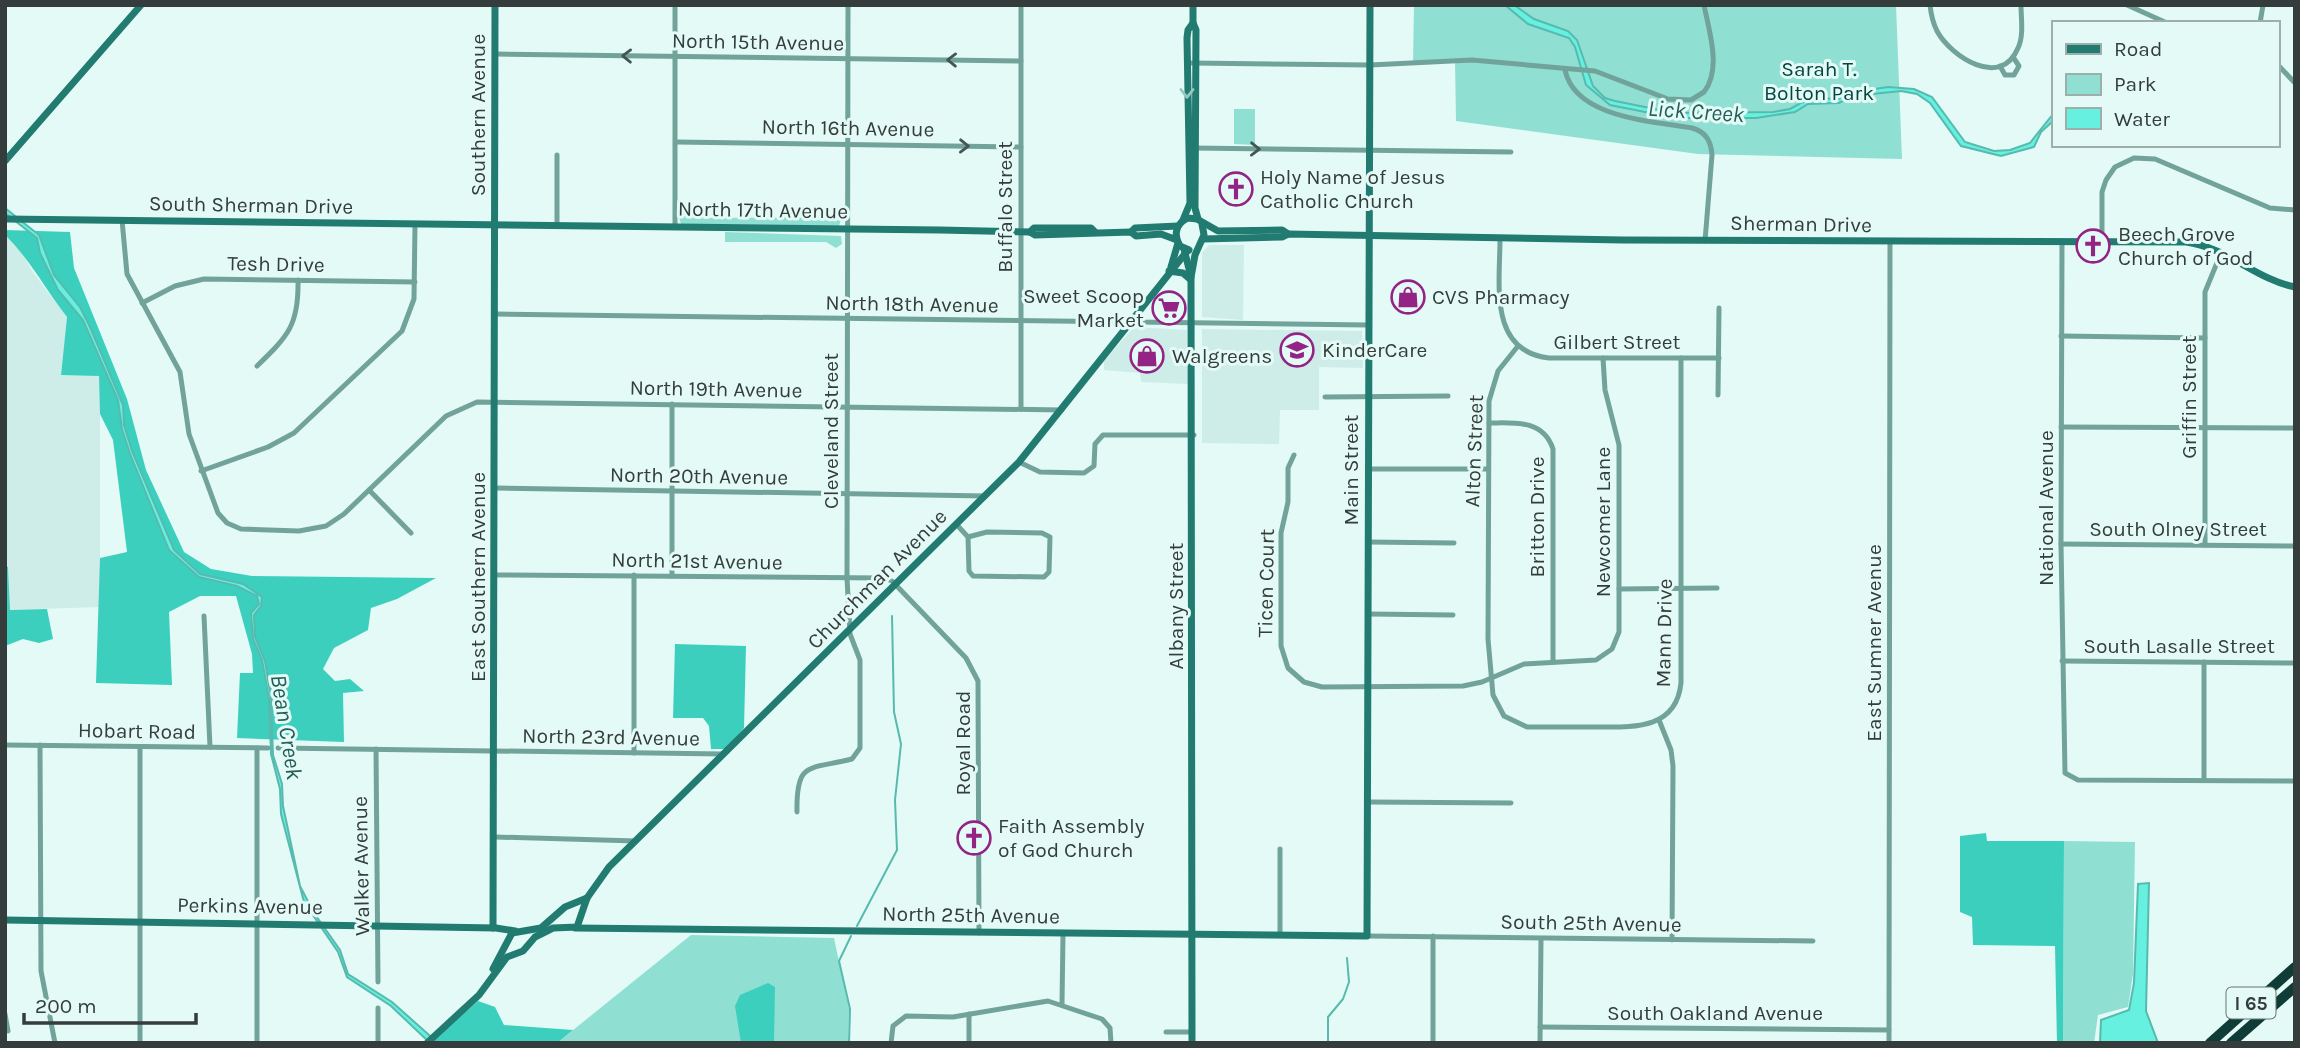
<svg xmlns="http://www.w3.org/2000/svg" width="2300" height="1048" viewBox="0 0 2300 1048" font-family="Karla,sans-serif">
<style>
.built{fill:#cfede8}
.green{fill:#90dfd3}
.forest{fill:#3dcfbe}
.water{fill:#66f0df;stroke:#57baae;stroke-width:2}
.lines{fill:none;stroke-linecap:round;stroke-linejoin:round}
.stream{stroke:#57baae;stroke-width:2}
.street{stroke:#71a39b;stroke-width:5}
.secondary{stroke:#227b71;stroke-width:7}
.highway{stroke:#0f3c37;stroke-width:10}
.oneway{stroke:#435653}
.oneway2{stroke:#96c7c1}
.labels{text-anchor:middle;stroke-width:6;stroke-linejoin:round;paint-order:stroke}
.shield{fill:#e4faf6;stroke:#697673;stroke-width:2}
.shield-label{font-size:19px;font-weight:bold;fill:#343d3b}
.street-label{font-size:21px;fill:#343d3b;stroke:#e4faf6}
.park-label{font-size:21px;fill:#03453f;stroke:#e4faf6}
.poi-label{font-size:21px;fill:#343d3b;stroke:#e4faf6;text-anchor:start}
.water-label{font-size:23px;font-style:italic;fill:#245e57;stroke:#e4faf6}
</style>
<rect width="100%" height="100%" fill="#e4faf6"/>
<g class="built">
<path d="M5 235 22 251 32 271 67 317 61 375H100V607L10 610 8 567 5 566Z"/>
<path d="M1209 245H1244L1243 320 1202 317V253Z"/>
<path d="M1134 327 1187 330 1188 384 1141 382 1140 373 1104 370V361Z"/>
<path d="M1202 329 1362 331 1363 368 1319 367V410H1280L1279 444 1202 443Z"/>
</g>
<g class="green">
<path d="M1414 5H1896L1902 159 1698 154 1456 121 1455 60 1413 64Z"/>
<path d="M1234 109H1255V145L1234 144Z"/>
<path d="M677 211 703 213 705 218 842 217 839 226 681 224Z"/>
<path d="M725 232 841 236 842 244 836 248 826 242H725Z"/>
<path d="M2064 841 2135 842 2133 974 2128 1007 2098 1015 2094 1043H2063Z"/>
<path d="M691 935 834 938 849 1009 848 1043H557Z"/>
</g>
<g class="forest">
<path d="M5 230 70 232 74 268 127 399 146 470 184 552 211 569 252 576 436 578 397 599 371 608 368 630 334 648 323 669 335 681 350 679 364 691 343 693 344 742 237 738 240 673H253L252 654 236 596H200L169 612 172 685 96 683 100 558 127 552 113 440 100 414 99 376 61 375 67 317C46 290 29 258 5 235Z"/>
<path d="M5 566 8 567 10 610 47 609 53 639 39 643 23 639 5 646Z"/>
<path d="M675 644 746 646 744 728 727 749H711L709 726 703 718H673Z"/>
<path d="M1986 833 1987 841H2064L2063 1043H2057L2055 946 1973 945 1972 917 1960 912V836Z"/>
<path d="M768 983 775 987 774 1043H741L735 1006 740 995Z"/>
<path d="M478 1001 495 1007 504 1025 573 1030 557 1043H430Z"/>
</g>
<g class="water">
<path d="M1505 5H1514L1534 19 1568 31 1577 40 1593 86 1605 98 1615 101 1675 113 1773 112 1790 109 1810 98 1838 99 1854 92 1888 87 1914 89 1932 97 1965 142 1994 151 2010 150 2030 143 2053 114V121L2041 132 2034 147 2001 156 1961 146 1930 103 1917 94 1901 91 1853 96 1839 103 1808 104 1795 112 1756 118H1675L1610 105 1586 85 1575 47 1569 38 1528 24Z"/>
<path d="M5 208 39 235 54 275 80 307 90 327 123 405 124 425 132 451 174 550 200 574 243 584 262 597 261 606 254 615 255 637 265 661 271 697 273 755 282 784 283 806 300 886 314 913 340 950 348 974 392 1002 438 1043H430L391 1006 347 977 338 952 304 902 281 814 280 789 271 754 269 699 262 660 253 639 251 613 259 604 257 596 237 586 199 577 169 550 130 454 122 429 118 400 83 320 58 290 40 253 37 238 5 213Z"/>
<path d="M2149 883 2146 1011 2158 1043H2100L2101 1020 2129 1010 2134 983 2138 884Z"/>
</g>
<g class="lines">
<g class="stream">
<path d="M857 926 897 850 895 800 901 744 894 712 892 616"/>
<path d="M849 1043 850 1009 839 961 851 936"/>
<path d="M1328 1043V1017L1343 999 1349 982 1347 958"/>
</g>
<g class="street">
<path d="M675 5V227"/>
<path d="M1021 5V409"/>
<path d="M1930 5C1931 14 1933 23 1937 31 1951 57 2001 89 2018 48 2024 36 2021 19 2021 5"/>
<path d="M2127 5 2167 23"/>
<path d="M2260 23 2263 5"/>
<path d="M496 54 1021 61"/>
<path d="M1191 63 1370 65 1472 60 1595 71 1668 99 1691 100 1704 92C1722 69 1709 31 1704 5"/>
<path d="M2277 64 2295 83"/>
<path d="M2000 66 2005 75H2014L2019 66 2013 57"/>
<path d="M1565 70C1575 118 1652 121 1692 128 1706 132 1711 141 1712 155L1705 241"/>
<path d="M676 142 1021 147"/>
<path d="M1192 148 1511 152"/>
<path d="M557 155V225"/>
<path d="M122 220 127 274 180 372 189 434 218 513 227 523 241 529 299 531 326 526 344 514 446 416 477 402 1062 410"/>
<path d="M1500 239C1500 284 1488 351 1549 358H1719"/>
<path d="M2062 241 2061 544 2065 773 2078 780 2295 781"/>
<path d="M2102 241V192L2106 180 2115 167 2134 158 2155 159 2270 208 2295 210"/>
<path d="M142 303 175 286 204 279 415 282"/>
<path d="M496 314 1368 325"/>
<path d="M2061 336 2205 338"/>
<path d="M1518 346 1498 371 1489 401 1488 639 1493 695 1504 716 1527 727C1550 727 1572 727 1594 727 1631 727 1676 731 1681 683V358"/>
<path d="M257 366C288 336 299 325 298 280"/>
<path d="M1718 395 1719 308"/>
<path d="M1325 397 1448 396"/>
<path d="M1489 423C1514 423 1543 419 1553 449V662"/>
<path d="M2061 427 2295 428"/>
<path d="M1294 455 1288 468V502L1281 533V646L1288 668 1304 682 1322 687 1463 686 1482 682 1524 664 1596 660 1612 649 1619 632V445L1605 390 1603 358"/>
<path d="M1019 462 1040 472 1084 473 1094 466 1095 444 1103 435H1194"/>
<path d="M1368 469H1488"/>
<path d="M201 471 268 447 294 433 402 331 414 299 415 224"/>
<path d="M496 488 986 496"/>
<path d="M369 490 411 533"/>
<path d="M957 525 968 537 969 571 973 576 1044 577 1049 572 1050 537 1042 533 987 532 968 537"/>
<path d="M1368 542 1454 543"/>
<path d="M2061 544 2295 546"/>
<path d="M2205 545V292L2221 253"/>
<path d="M495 575 883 578 892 581 966 658 978 681 979 933"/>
<path d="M672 576V404"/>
<path d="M1619 589 1717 588"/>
<path d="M1368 614 1453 615"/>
<path d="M204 616 210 747"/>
<path d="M2062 661 2295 663"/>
<path d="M2204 662V780"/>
<path d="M1659 720 1671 750 1673 766 1672 940"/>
<path d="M5 745 268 748"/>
<path d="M40 745 41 971 55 1043"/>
<path d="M257 748V1043"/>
<path d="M278 748 723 754"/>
<path d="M376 749 378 982"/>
<path d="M634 753V575"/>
<path d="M1368 802 1511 803"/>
<path d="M797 812C796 760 809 770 852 759L860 748V660L850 634 847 578 848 5"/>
<path d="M495 837 636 841"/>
<path d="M1280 935V849"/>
<path d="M1367 936 1813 941"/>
<path d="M1433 936V1043"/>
<path d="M1062 1004 1063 934"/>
<path d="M378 1008V1043"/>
<path d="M5 1014 8 1031"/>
<path d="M969 1014V1043"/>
<path d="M1540 1027 1889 1030"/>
<path d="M1166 1032H1192"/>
<path d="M140 1043V747"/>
<path d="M891 1043 893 1026 906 1016 953 1017 1048 1001 1102 1019 1110 1028 1111 1043"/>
<path d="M1540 1043 1541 939"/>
<path d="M1889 1043 1890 243"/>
</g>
<g class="secondary">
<path d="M1193 5V23L1196 30 1195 208 1198 219"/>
<path d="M5 161 141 5"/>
<path d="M5 219 940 230 1030 232 1035 235 1131 232 1136 236 1161 234 1177 240"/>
<path d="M1183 220 1190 203 1187 38 1188 30 1193 23"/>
<path d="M1030 232 1034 228H1091L1095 232"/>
<path d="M1131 232 1135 228 1178 226"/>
<path d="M1203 239 1282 237 1288 234 1623 240 2186 242C2226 247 2255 279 2295 287"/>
<path d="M1184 249 1191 277"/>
<path d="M1189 250 1180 246C1173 235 1176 223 1188 218L1197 219 1218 231 1282 230 1288 234"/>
<path d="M1171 267 1178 243"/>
<path d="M1169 271 1183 273 1190 279"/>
<path d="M5 920 496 928 515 931"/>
<path d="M493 928 495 5"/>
<path d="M575 928 1367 936 1370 5"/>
<path d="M493 969 512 933 541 928 565 907 587 898"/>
<path d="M427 1043 479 995 507 957 523 951 535 937 553 928 577 927 587 898 609 867 1019 462 1188 250"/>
<path d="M1192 1043 1191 277 1195 255 1204 235 1202 224"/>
</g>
<g class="highway">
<path d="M2210 1043 2295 967"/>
<path d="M2231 1043 2295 987"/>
</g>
</g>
<defs><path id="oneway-chevron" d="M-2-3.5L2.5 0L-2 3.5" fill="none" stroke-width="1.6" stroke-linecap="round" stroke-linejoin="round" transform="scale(1.75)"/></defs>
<g class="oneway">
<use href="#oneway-chevron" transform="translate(627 56) rotate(-179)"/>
<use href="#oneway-chevron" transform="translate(952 60) rotate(-179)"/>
<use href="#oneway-chevron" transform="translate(964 146) rotate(1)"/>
<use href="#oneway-chevron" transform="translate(1255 149) rotate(1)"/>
</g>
<use class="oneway2" href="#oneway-chevron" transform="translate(1187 93) rotate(90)"/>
<defs>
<symbol id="church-ring" viewBox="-11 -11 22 22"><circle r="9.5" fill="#e4faf6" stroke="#932485" stroke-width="1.5"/><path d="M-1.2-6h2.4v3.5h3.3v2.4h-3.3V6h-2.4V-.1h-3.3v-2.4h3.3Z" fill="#932485"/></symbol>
<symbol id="shop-ring" viewBox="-11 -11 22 22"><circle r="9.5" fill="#e4faf6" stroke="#932485" stroke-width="1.5"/><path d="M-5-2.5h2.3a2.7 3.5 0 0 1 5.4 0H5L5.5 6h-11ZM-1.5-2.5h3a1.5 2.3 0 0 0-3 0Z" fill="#932485"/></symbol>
<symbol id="supermarket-ring" viewBox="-11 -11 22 22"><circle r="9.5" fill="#e4faf6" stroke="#932485" stroke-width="1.5"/><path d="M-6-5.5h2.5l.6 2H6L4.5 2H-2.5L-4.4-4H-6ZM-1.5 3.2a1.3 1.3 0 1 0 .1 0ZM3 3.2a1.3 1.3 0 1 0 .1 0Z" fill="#932485"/></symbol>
<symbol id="school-ring" viewBox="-11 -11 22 22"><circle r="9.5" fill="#e4faf6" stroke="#932485" stroke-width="1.5"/><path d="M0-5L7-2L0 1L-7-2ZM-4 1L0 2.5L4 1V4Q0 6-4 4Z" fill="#932485"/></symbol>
</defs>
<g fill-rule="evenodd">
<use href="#church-ring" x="1217" y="170" width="38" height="38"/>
<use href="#church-ring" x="2074" y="227" width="38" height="38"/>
<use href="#shop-ring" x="1389" y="278" width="38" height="38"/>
<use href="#supermarket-ring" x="1150" y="289" width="38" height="38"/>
<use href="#school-ring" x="1278" y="331" width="38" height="38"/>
<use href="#shop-ring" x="1128" y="337" width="38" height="38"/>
<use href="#church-ring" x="955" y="819" width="38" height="38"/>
</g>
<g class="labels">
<rect class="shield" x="2226.5" y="987.5" width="49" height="31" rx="5"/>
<g class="shield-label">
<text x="2251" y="1010">I 65</text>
</g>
<g class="street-label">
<text transform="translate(758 42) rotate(1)" y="7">North 15th Avenue</text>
<text transform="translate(478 115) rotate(-90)" y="7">Southern Avenue</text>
<text transform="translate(848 128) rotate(1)" y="7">North 16th Avenue</text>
<text transform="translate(251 205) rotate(1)" y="7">South Sherman Drive</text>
<text transform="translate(1005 207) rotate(-90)" y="7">Buffalo Street</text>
<text transform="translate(763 210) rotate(1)" y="7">North 17th Avenue</text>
<text transform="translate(1801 224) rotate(1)" y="7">Sherman Drive</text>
<text transform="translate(276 264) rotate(1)" y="7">Tesh Drive</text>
<text transform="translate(912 304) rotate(1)" y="7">North 18th Avenue</text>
<text x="1617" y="349">Gilbert Street</text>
<text transform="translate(716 389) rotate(1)" y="7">North 19th Avenue</text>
<text transform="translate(2189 397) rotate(-90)" y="7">Griffin Street</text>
<text transform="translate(831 431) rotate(-90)" y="7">Cleveland Street</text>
<text transform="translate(1474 451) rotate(-88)" y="7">Alton Street</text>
<text transform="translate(1351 470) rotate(-90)" y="7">Main Street</text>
<text transform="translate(699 476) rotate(1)" y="7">North 20th Avenue</text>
<text transform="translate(2046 508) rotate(-90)" y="7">National Avenue</text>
<text transform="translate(1537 517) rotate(-90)" y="7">Britton Drive</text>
<text transform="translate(1603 522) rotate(-90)" y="7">Newcomer Lane</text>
<text x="2178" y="536">South Olney Street</text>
<text transform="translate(697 561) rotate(1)" y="7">North 21st Avenue</text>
<text transform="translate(478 577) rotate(-90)" y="7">East Southern Avenue</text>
<text transform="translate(877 579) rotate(-45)" y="7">Churchman Avenue</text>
<text transform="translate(1266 583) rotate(-89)" y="7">Ticen Court</text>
<text transform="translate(1176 606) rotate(-90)" y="7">Albany Street</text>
<text transform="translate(1664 633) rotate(-89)" y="7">Mann Drive</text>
<text transform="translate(1874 643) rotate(-90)" y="7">East Sumner Avenue</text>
<text x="2179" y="653">South Lasalle Street</text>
<text transform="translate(137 731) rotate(1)" y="7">Hobart Road</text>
<text transform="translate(611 737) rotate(1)" y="7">North 23rd Avenue</text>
<text transform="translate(963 743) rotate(-90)" y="7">Royal Road</text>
<text transform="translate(361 866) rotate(-91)" y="7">Walker Avenue</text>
<text transform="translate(250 906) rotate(1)" y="7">Perkins Avenue</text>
<text transform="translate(971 915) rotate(1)" y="7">North 25th Avenue</text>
<text transform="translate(1591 923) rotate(1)" y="7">South 25th Avenue</text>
<text x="1715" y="1020">South Oakland Avenue</text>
</g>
<g class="park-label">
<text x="1819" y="76">Sarah T.<tspan x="1819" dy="24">Bolton Park</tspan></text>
</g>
<g class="poi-label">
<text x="1260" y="184">Holy Name of Jesus<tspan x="1260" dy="24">Catholic Church</tspan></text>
<text x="2118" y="241">Beech Grove<tspan x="2118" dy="24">Church of God</tspan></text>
<text x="1144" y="303" text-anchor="end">Sweet Scoop<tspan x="1144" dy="24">Market</tspan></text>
<text x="1432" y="304">CVS Pharmacy</text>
<text x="1322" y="357">KinderCare</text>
<text x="1172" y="363">Walgreens</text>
<text x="998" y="833">Faith Assembly<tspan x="998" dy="24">of God Church</tspan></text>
</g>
<g class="water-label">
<text transform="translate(1696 111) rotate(4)" y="8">Lick Creek</text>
<text transform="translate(287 727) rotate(81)" y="8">Bean Creek</text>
</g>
</g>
<rect width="2300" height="1048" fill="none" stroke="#343d3b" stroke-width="14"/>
<rect x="2052" y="21" width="228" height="126" fill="#e4faf6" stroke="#9eaeab" stroke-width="2"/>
<rect x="2066" y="44" width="35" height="10" fill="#227b71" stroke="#9eaeab" stroke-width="2"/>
<text x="2114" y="56" font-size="21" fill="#343d3b">Road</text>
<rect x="2066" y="74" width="35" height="21" fill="#90dfd3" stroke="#9eaeab" stroke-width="2"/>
<text x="2114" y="91" font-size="21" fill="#343d3b">Park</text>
<rect x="2066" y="108" width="35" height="21" fill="#66f0df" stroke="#9eaeab" stroke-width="2"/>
<text x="2114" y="126" font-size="21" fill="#343d3b">Water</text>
<path d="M24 1013v10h172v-10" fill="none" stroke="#343d3b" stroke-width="3.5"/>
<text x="35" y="1013" font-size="21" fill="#343d3b" stroke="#e4faf6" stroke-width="5" paint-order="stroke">200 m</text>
</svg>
